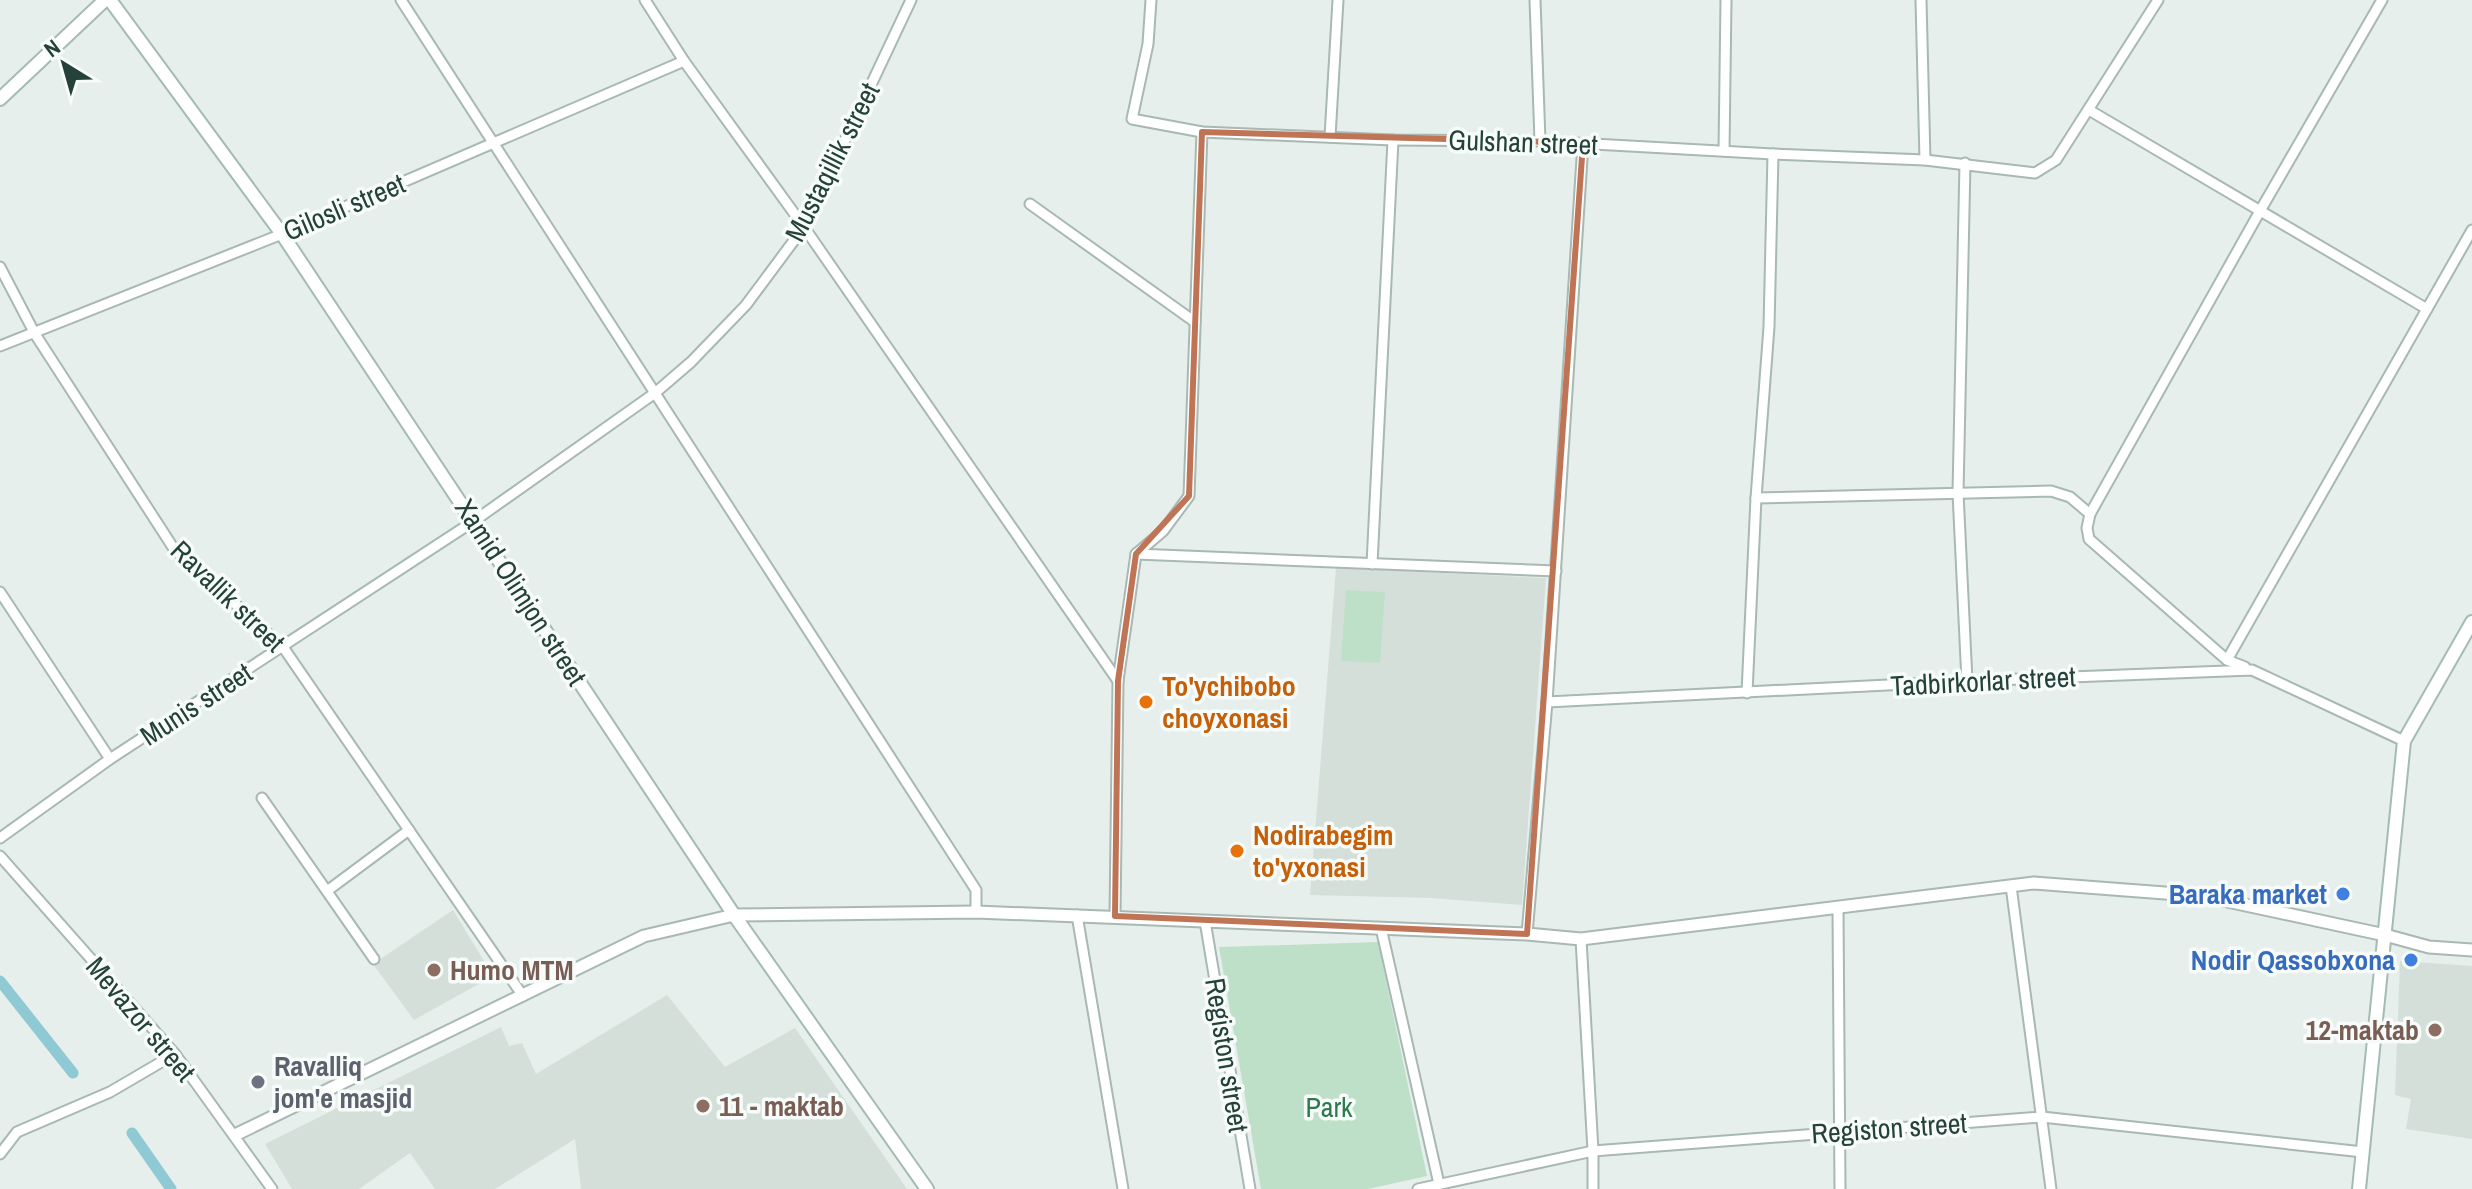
<svg xmlns="http://www.w3.org/2000/svg" width="2472" height="1189" viewBox="0 0 2472 1189" font-family="'Archivo Narrow',sans-serif">
<style>
.built{fill:#d4dfda}
.green{fill:#bfe0c8}
.lines{fill:none;stroke-linecap:round;stroke-linejoin:round}
.canal{stroke:#8ec9d4;stroke-width:11}
.minor-casing{stroke:#a8b8b2;stroke-width:13}
.tertiary-casing{stroke:#a8b8b2;stroke-width:15}
.secondary-casing{stroke:#a4bbb3;stroke-width:16}
.minor{stroke:#fff;stroke-width:9}
.tertiary{stroke:#fff;stroke-width:11}
.secondary{stroke:#fff;stroke-width:12}
.marked{fill:none;stroke:#c07456;stroke-width:6;stroke-linejoin:round}
.food-dot{fill:#e8710a;stroke:#f7fbf9;stroke-width:3}
.shop-dot{fill:#3f7fe0;stroke:#f7fbf9;stroke-width:3}
.education-dot{fill:#8d6e63;stroke:#f7fbf9;stroke-width:3}
.worship-dot{fill:#6b7280;stroke:#f7fbf9;stroke-width:3}
.labels{text-anchor:middle;stroke-width:7;stroke-linejoin:round;paint-order:stroke}
.street-label{font-size:28px;fill:#24423a;stroke:#f7fbf9}
.food-label{font-size:28px;font-weight:bold;fill:#c56008;stroke:#f7fbf9;text-anchor:start}
.shop-label{font-size:28px;font-weight:bold;fill:#366cbe;stroke:#f7fbf9;text-anchor:end}
.education-label{font-size:28px;font-weight:bold;fill:#785e54;stroke:#f7fbf9;text-anchor:start}
.worship-label{font-size:28px;font-weight:bold;fill:#5b616d;stroke:#f7fbf9;text-anchor:start}
.park-label{font-size:28px;fill:#2d7a4b;stroke:#f7fbf9}
</style>
<rect width="100%" height="100%" fill="#e6efeb"/>
<g class="built">
<path d="M1336 568 1546 578 1522 905 1431 898 1310 895Z"/>
<path d="M453 910 493 976 414 1020 373 964Z"/>
<path d="M2400 961 2472 966V1139L2406 1129 2411 1099 2395 1095Z"/>
<path d="M667 995 725 1067 795 1028 907 1189H581L575 1139 495 1189H435L410 1153 359 1189H292L265 1144 501 1027 509 1046 522 1043 536 1074Z"/>
</g>
<g class="green">
<path d="M1346 590 1385 592 1380 663 1341 661Z"/>
<path d="M1378 942 1427 1176 1368 1189H1261L1219 947Z"/>
</g>
<g class="lines">
<g class="canal">
<path d="M0 981 73 1073"/>
<path d="M132 1133 171 1189"/>
</g>
<defs>
<g id="minor">
<path d="M401 0 976 890V912"/>
<path d="M645 0 684 61 804 227 1118 681 1115 916"/>
<path d="M1151 0 1148 44 1132 119 1202 132 1393 140 1540 141 1773 154 1925 160 2035 173 2056 160 2158 0"/>
<path d="M1535 0 1540 141"/>
<path d="M1921 0 1925 160"/>
<path d="M2089 110 2427 309"/>
<path d="M1330 137 1338 0"/>
<path d="M1724 151 1726 0"/>
<path d="M1965 163 1958 493 1967 681"/>
<path d="M1030 204 1195 322"/>
<path d="M0 267 35 334 174 549 283 647 523 996"/>
<path d="M0 346 282 234 684 61"/>
<path d="M1756 498 2051 491 2070 497 2090 514 2260 211 2382 0"/>
<path d="M2090 514 2087 528 2089 539 2227 660"/>
<path d="M1136 554 1556 571"/>
<path d="M1372 564 1393 140"/>
<path d="M0 592 110 759"/>
<path d="M2245 667 2227 660 2472 230"/>
<path d="M1118 681 1136 554 1163 531 1189 496 1202 132"/>
<path d="M1747 693 1756 498 1769 327 1773 154"/>
<path d="M1547 702 1967 681 2252 670 2404 741"/>
<path d="M262 798 374 959"/>
<path d="M0 838 110 759 474 521 655 393 691 362 746 305 804 227 911 0"/>
<path d="M0 856 175 1054 272 1189"/>
<path d="M2011 886 2051 1189"/>
<path d="M327 891 409 830"/>
<path d="M1838 909 1840 1189"/>
<path d="M1077 915 1123 1189"/>
<path d="M1205 921 1250 1189"/>
<path d="M1381 928 1439 1184"/>
<path d="M1527 934 1547 702 1583 143"/>
<path d="M1581 939 1593 1151V1189"/>
<path d="M0 1154 17 1132 110 1092 175 1054"/>
<path d="M1418 1189 1593 1151 2042 1117 2363 1152"/>
</g>
<path id="tertiary" d="M235 1135 644 936 734 915 976 912 1527 934 1581 939 2034 883 2204 896 2385 935 2429 947 2472 950"/>
<g id="secondary">
<path d="M110 0 282 234 734 915 927 1189"/>
<path d="M0 99 105 0"/>
<path d="M2359 1189 2404 741 2472 622"/>
</g>
</defs>
<use href="#minor" class="minor-casing"/>
<use href="#tertiary" class="tertiary-casing"/>
<use href="#secondary" class="secondary-casing"/>
<use href="#minor" class="minor"/>
<use href="#tertiary" class="tertiary"/>
<use href="#secondary" class="secondary"/>
</g>
<path class="marked" d="M1202 132 1583 143 1527 934 1115 916 1118 681 1136 554 1189 496Z"/>
<g class="food-dot">
<circle cx="1146" cy="702" r="8"/>
<circle cx="1237" cy="851" r="8"/>
</g>
<g class="shop-dot">
<circle cx="2343" cy="894" r="8"/>
<circle cx="2411" cy="960" r="8"/>
</g>
<g class="education-dot">
<circle cx="434" cy="970" r="8"/>
<circle cx="2435" cy="1030" r="8"/>
<circle cx="703" cy="1106" r="8"/>
</g>
<circle class="worship-dot" cx="258" cy="1082" r="8"/>
<g class="labels">
<g class="street-label">
<text transform="translate(1523 142) rotate(2)" y="10">Gulshan street</text>
<text transform="translate(832 162) rotate(-63)" y="10">Mustaqillik street</text>
<text transform="translate(344 207) rotate(-23)" y="10">Gilosli street</text>
<text transform="translate(521 592) rotate(57)" y="10">Xamid Olimjon street</text>
<text transform="translate(228 596) rotate(44)" y="10">Ravallik street</text>
<text transform="translate(1983 681) rotate(-3)" y="10">Tadbirkorlar street</text>
<text transform="translate(196 704) rotate(-33)" y="10">Munis street</text>
<text transform="translate(141 1019) rotate(50)" y="10">Mevazor street</text>
<text transform="translate(1227 1055) rotate(81)" y="10">Registon street</text>
<text transform="translate(1889 1128) rotate(-4)" y="10">Registon street</text>
</g>
<g class="food-label">
<text x="1162" y="696">To'ychibobo<tspan x="1162" dy="32">choyxonasi</tspan></text>
<text x="1253" y="845">Nodirabegim<tspan x="1253" dy="32">to'yxonasi</tspan></text>
</g>
<g class="shop-label">
<text x="2327" y="904">Baraka market</text>
<text x="2395" y="970">Nodir Qassobxona</text>
</g>
<g class="education-label">
<text x="450" y="980">Humo MTM</text>
<text x="2419" y="1040" text-anchor="end">12-maktab</text>
<text x="719" y="1116">11 - maktab</text>
</g>
<g class="worship-label">
<text x="274" y="1076">Ravalliq<tspan x="274" dy="32">jom'e masjid</tspan></text>
</g>
<g class="park-label">
<text x="1329" y="1117">Park</text>
</g>
</g>
<g transform="translate(64 64) rotate(323)" stroke="#f7fbf9" stroke-width="6" paint-order="stroke">
<path d="M0-6L14 30L0 20L-14 30Z" fill="#24423a"/>
<text y="-12" font-size="22" font-weight="bold" text-anchor="middle" fill="#24423a">N</text>
</g>
</svg>
